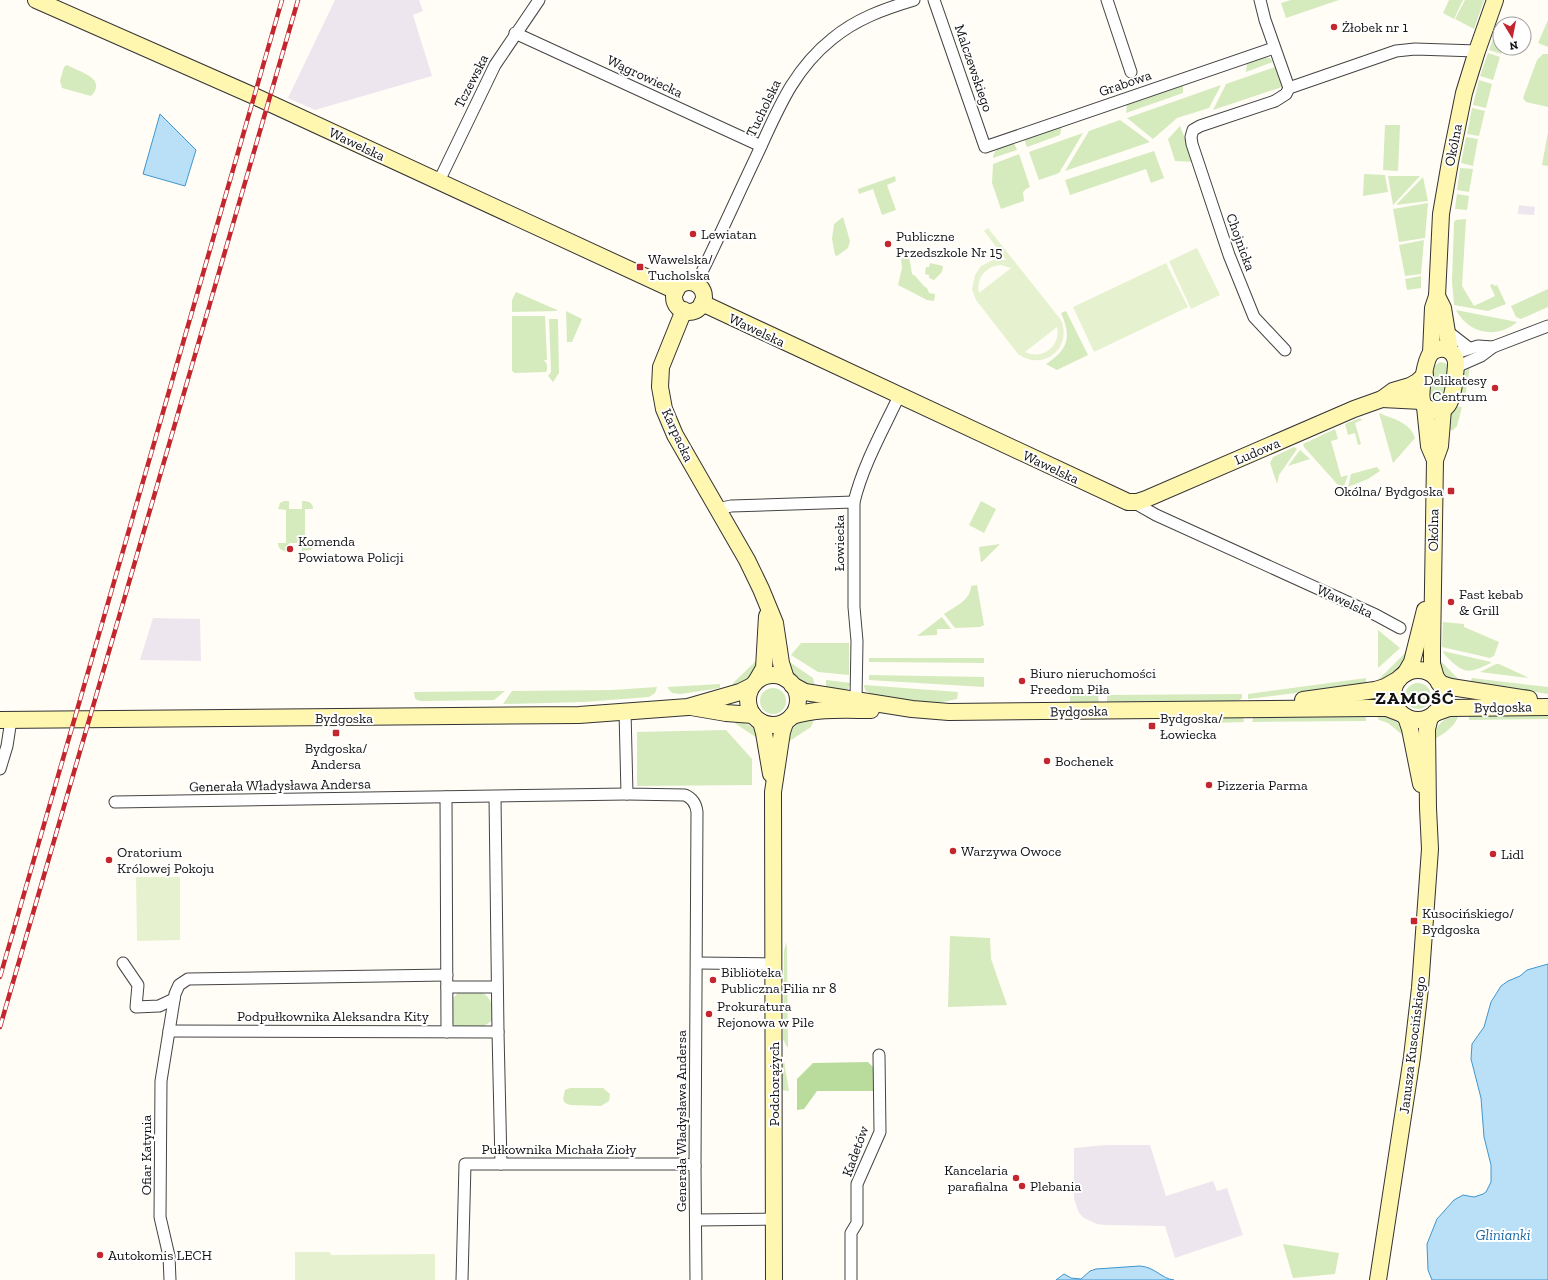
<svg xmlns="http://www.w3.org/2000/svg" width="1548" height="1280" viewBox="0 0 1548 1280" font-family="'Zilla Slab',serif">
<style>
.industrial{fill:#eee6ef}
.green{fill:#d5ebbd}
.forest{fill:#b9dc9c}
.pitch{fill:#e6f2cf;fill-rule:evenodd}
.water{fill:#b9e0f7;stroke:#3f96cf}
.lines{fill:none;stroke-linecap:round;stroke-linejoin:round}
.street-casing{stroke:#444;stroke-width:13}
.secondary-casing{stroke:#333;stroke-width:18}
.street{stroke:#fff;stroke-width:11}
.secondary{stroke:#fff6b0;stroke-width:16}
.rail-casing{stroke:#c4262e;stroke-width:4.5}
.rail{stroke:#fff;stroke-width:3;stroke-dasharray:9;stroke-linecap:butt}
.poi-dot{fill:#c4262e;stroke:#fff;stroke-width:1.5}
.labels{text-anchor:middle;stroke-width:4;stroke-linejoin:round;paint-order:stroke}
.poi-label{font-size:14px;fill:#111;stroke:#fff;text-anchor:start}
.street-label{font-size:14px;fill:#111;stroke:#fff}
.water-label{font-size:15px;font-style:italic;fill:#1768a6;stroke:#fff}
.district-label{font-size:18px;font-weight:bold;letter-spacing:1px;fill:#111;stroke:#fff}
</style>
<rect width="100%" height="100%" fill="#fffdf5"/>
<g class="industrial">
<path d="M335 0H419L423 11 413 15 432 76 315 110 288 98Z"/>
<path d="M1519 205 1535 207 1534 215 1518 214Z"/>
<path d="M153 618 200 619 201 661 140 660Z"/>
<path d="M1105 1145H1150L1166 1196 1213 1181 1217 1191 1227 1188 1243 1235 1175 1258 1165 1226 1105 1225 1097 1224 1084 1218 1079 1213 1074 1199V1148Z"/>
</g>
<g class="green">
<path d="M1291 0H1339L1286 18 1281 3Z"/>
<path d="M1449 0H1463L1454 19 1443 13Z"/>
<path d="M1465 0H1484L1474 29 1455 19Z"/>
<path d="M1548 20V47L1538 43Z"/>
<path d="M1493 39 1500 41V48H1503L1501 54 1489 50Z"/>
<path d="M1488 53 1500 57 1493 80 1480 76Z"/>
<path d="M1543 54H1548V107L1526 102 1523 98 1537 60Z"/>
<path d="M1263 57 1270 58 1273 62 1246 72 1247 62Z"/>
<path d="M67 65C80 72 108 79 91 96L62 88 60 81 64 67Z"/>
<path d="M1275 67 1282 87 1213 110 1226 84Z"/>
<path d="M1479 80 1492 84 1486 108 1473 105Z"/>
<path d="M1183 85V93L1126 113 1127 104Z"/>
<path d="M1221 85 1209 108 1177 118 1153 139 1127 118Z"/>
<path d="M1472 108 1485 111 1479 136 1467 134Z"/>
<path d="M1120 120 1150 142 1065 171 1089 131Z"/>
<path d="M1062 125 1060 135 1027 147 1024 139Z"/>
<path d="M1385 125H1400L1398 171 1383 170Z"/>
<path d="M1180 126 1194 162 1175 161 1168 139Z"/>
<path d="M1548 132V166L1542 165Z"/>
<path d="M1083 133 1059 173 1039 180 1029 152Z"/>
<path d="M1466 137 1478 139 1473 166 1461 163Z"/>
<path d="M1014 143 1017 150 993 158C994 147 1005 146 1014 143Z"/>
<path d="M1154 151 1164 178 1151 183 1146 169 1070 195 1065 180Z"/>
<path d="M1019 154 1030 187 1026 189 1023 192 1024 201 1001 209 992 183 993 164Z"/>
<path d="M1460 168 1473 169 1469 192 1457 190Z"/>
<path d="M1364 174 1385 175 1388 192 1363 196Z"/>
<path d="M895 176 896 181 887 185 896 210 882 215 873 189 859 194 858 189Z"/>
<path d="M1388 176H1420L1393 205Z"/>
<path d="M1423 177 1428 201 1396 205Z"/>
<path d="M1457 194 1469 196 1467 210 1455 209Z"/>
<path d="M1428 203 1425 238 1399 242 1393 209Z"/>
<path d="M843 217 850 241 848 248 837 256 835 255 832 239 834 224Z"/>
<path d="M1466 219 1462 286 1474 306 1495 296 1490 285 1493 284 1494 286 1497 285 1506 304 1488 311 1454 305 1452 281 1454 222 1456 220Z"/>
<path d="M1424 240 1421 274 1405 276 1399 245Z"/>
<path d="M909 256 912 274C919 278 920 284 927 288L929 293 935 294 934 301 927 300 898 285 902 268 901 258Z"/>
<path d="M930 263 943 266 942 272 934 280 929 278V275L925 274 926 267H929Z"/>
<path d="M1421 276V288L1407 290 1405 279Z"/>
<path d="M1548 289V307L1521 319 1516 317 1511 306Z"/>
<path d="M516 292 557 310V311L512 312V300Z"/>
<path d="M1456 310 1517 322C1496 340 1468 333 1456 310Z"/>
<path d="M566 311 582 319 572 342H567Z"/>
<path d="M1066 311 1088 355 1057 370 1046 364C1068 350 1072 337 1061 313Z"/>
<path d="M512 316H545L547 360H544L547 364V370L546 372 515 373 512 371Z"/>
<path d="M549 319H558L559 373 553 382 548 376 551 372Z"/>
<path d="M1440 362 1445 363 1449 367 1445 394 1441 398H1435L1430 395 1429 391 1434 366Z"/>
<path d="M1470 366 1466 393 1460 392 1462 375Z"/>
<path d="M1455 406 1462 407 1457 426 1453 430 1446 431 1447 416Z"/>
<path d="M1379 413C1393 419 1410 422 1415 438L1393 463Z"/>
<path d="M1360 418 1362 420 1355 423 1361 444 1358 445 1355 433 1348 435 1345 424Z"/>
<path d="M1335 429 1338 439 1331 441 1341 477 1348 475 1344 486 1342 487 1338 485 1304 447 1303 444Z"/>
<path d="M1294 447 1297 449 1279 475 1277 484 1270 463 1273 457Z"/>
<path d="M1300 450 1310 459 1288 466Z"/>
<path d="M1377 467 1380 471 1368 479 1348 487 1351 474Z"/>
<path d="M284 501H289V509H302V501C308 501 313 502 313 509H305V543H314L313 546 311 550 302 551V543H289V552C283 551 278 550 278 543H286V510L278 509 280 503Z"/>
<path d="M981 501 996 509 984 533 969 525Z"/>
<path d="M1000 544 982 562H981L979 547Z"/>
<path d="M977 585 984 625 980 627 955 628 944 614C954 607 971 600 971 586Z"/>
<path d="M942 617 951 629H937V635L917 636Z"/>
<path d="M1443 622 1464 624V627L1499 642 1494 656 1490 658 1442 647Z"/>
<path d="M1378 630 1400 648 1378 668Z"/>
<path d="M801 643H849V675L818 672 791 655Z"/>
<path d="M1443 651 1491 662V663C1473 671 1467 676 1451 661 1448 658 1444 655 1443 651Z"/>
<path d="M1405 653H1408C1400 669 1394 676 1377 681Z"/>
<path d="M869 658H984V663L869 662Z"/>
<path d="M1438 658 1460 681C1444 677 1441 672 1438 658Z"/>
<path d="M757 660C754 676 747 681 732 686L733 683Z"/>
<path d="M788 661 813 678 815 686C801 684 788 674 788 661Z"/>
<path d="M1496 664H1499L1529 678 1480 672Z"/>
<path d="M869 675 984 677V687L869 680Z"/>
<path d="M1366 678V684L1248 699V694Z"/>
<path d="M1472 678 1548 687V694L1470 682Z"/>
<path d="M826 680 851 683 848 689 841 690 826 688Z"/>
<circle cx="1418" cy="696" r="13"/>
<path d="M720 684V688L681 694 672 693 667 687Z"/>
<path d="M864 685 958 692 957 699C948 701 938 703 929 703 916 702 874 699 865 690Z"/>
<path d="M657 687 655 693 649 697 584 702 503 704 512 691 612 690Z"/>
<circle cx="773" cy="701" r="13"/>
<path d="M505 691 494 700 421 701 417 700 415 698 414 692Z"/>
<path d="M1242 694V698L1240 700 1223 702 1107 704V695Z"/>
<path d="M1070 695H1098L1099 703H1070Z"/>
<path d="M1548 714V719L1469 720V715Z"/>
<path d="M1458 715C1458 724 1441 737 1433 739 1436 724 1444 717 1458 715Z"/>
<path d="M1254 716H1366V721L1252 722Z"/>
<path d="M1377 716H1389L1405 729V737L1388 723 1379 720Z"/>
<path d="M1200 717H1243L1244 722 1187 724 1184 718Z"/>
<path d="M814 719 811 727 788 742C792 725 796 722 814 719Z"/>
<path d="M733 721C748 723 755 726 760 740L736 724Z"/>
<path d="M726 730 752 759V785L637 786V732Z"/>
<path d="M950 936 990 938 991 959 1007 1005 948 1007Z"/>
<path d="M786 942 787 948 788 1047H787L783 1039 784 951Z"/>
<path d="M460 991C466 991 475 990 480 992 492 996 494 1009 493 1020L484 1026 460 1028 454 1025 450 1017V1006L454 997Z"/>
<path d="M784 1061 789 1091 781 1090V1063Z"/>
<path d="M570 1088H603L610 1094 609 1101 601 1106 570 1105 565 1103 563 1099 565 1090Z"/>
<path d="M1283 1244 1339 1253 1335 1274 1293 1278Z"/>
</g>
<path class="forest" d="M868 1062 874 1068V1091H817L804 1109 797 1110V1079L813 1063Z"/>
<g class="pitch">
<path d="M988 228 1061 320C1073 349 1042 372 1018 354L976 300 972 289 975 275 981 266 993 260H1006L984 231ZM1000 265 1011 268 979 293C976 278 985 267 1000 265ZM1057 327C1061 347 1042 360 1025 352Z"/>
<path d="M1197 248 1220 295 1191 309 1169 261Z"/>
<path d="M1166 263 1188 307 1094 352 1073 307Z"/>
<path d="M136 877H180V940L137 941Z"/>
<path d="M295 1252H330L331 1255 435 1254V1280H295Z"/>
</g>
<g class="water">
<path d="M160 114 196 150 185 186 143 174Z"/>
<path d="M1548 964V1280H1432L1428 1270 1427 1244 1437 1219 1454 1200 1463 1195 1474 1197 1483 1194 1486 1192 1491 1182V1165L1484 1137 1481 1098 1471 1059 1472 1044 1484 1027 1491 1002 1501 986 1508 981 1520 976 1527 970Z"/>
<path d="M1140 1266C1155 1267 1162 1279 1174 1280H1056L1064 1274 1071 1278 1081 1279 1090 1271 1096 1269Z"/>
</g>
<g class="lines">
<defs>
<g id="street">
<path d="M934 0 985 147 1274 48"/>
<path d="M1107 0 1131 72"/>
<path d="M1260 0 1265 20 1289 88"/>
<path d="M515 33 761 146"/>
<path d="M439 181 495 65 539 0"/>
<path d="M696 284C717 242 736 199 756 157 777 112 792 71 832 39 856 19 884 9 914 0"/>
<path d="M1447 331 1469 348"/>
<path d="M1285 350 1254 317 1252 312 1229 255 1192 144 1191 137 1193 130 1200 126 1275 101 1286 94 1289 88 1396 51 1415 49 1477 51"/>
<path d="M1453 354 1478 346 1493 347"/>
<path d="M1456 367 1481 356 1493 347 1548 326"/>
<path d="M1133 502 1156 515 1376 615 1400 628"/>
<path d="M717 509 731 506 854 502"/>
<path d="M856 700 857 641 854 607V502C863 465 883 430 899 396"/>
<path d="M625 711 627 794 685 795C692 798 696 803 697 812L695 1166 696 1280"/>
<path d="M0 769 7 746 11 720"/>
<path d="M446 797 447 1032"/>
<path d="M495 797 498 1032 501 1164"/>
<path d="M115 802 627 794"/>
<path d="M123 963 138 985 136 1007 159 1006 174 999"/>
<path d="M697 963 774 964"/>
<path d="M447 987H497"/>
<path d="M169 1031 498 1032"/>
<path d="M696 1220 774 1219"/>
<path d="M170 1280 169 1256 160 1217 161 1081 175 994 179 985 188 979 447 975"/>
<path d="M462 1280 465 1164H686L695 1166"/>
<path d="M851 1280V1233L857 1223V1184L880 1132 879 1055"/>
</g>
<g id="secondary">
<path d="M36 0 254 96 676 291"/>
<circle cx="689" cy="297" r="15"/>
<path d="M1437 296 1443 308 1450 351"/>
<path d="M702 303 1128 502H1137L1146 499 1354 409 1382 399 1393 391 1410 386 1417 382 1425 375"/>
<path d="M684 310 661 367 660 387 664 409 675 435 747 560 761 589 775 623 781 663 786 679"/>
<path d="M1439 349C1445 348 1451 350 1454 356 1458 362 1455 370 1455 377 1453 391 1452 417 1430 409 1426 408 1423 405 1422 401 1420 392 1425 360 1431 353 1433 351 1436 350 1439 349Z"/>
<path d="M1431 353 1433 308 1437 296 1441 214 1450 162 1464 93 1477 51 1495 0"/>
<path d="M1382 399 1422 401"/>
<path d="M1425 407 1429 446 1435 460"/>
<circle cx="1418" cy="695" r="25"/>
<path d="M1405 674 1412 662 1425 610"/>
<circle cx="773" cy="700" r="25"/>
<path d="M1436 678 1432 664V651L1435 460 1440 446 1443 409"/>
<path d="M757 680 764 668 767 616"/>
<path d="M1439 683 1451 687 1529 699"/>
<path d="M792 685 805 692 912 709 949 712 1370 708H1387L1400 713"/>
<path d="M1303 700 1375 690 1385 687 1399 679"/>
<path d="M691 707 726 713 753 715"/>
<path d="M1435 713 1449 708 1548 707"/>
<path d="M792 716C817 708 845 710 871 710"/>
<path d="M1406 717 1410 729 1421 784"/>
<path d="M0 720 579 715 688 707 740 692 752 686"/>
<path d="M761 722 764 733 771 774"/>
<path d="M774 1280 773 792 782 732 785 723"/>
<path d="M1378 1280 1412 1057 1420 988 1430 849 1428 808 1427 729 1430 717"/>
</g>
</defs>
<use href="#street" class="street-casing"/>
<use href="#secondary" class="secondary-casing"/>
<use href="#street" class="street"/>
<use href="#secondary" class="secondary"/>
<defs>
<g id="rail">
<path d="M0 977 282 0"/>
<path d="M0 1027 298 0"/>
</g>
</defs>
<use href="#rail" class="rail-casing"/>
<use href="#rail" class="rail"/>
</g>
<g class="poi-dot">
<circle cx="1334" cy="27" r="4"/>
<circle cx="693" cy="234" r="4"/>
<circle cx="888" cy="244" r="4"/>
<rect x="636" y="263" width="8" height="8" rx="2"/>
<circle cx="1495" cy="388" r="4"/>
<rect x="1447" y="487" width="8" height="8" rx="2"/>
<circle cx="290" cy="549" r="4"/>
<circle cx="1451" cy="602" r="4"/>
<circle cx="1022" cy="681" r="4"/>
<rect x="1148" y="722" width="8" height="8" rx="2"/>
<rect x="332" y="729" width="8" height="8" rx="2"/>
<circle cx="1047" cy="761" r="4"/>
<circle cx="1209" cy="785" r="4"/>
<circle cx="953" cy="851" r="4"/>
<circle cx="1493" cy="854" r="4"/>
<circle cx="109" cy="860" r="4"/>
<rect x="1410" y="917" width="8" height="8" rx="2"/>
<circle cx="713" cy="980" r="4"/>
<circle cx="709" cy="1014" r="4"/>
<circle cx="1016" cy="1178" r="4"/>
<circle cx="1022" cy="1186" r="4"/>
<circle cx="100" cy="1255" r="4"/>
</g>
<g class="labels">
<g class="poi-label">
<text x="1342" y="32">Żłobek nr 1</text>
<text x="701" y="239">Lewiatan</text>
<text x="896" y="241">Publiczne<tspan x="896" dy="16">Przedszkole Nr 15</tspan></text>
<text x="648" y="264">Wawelska/<tspan x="648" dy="16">Tucholska</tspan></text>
<text x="1487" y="385" text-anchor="end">Delikatesy<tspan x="1487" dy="16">Centrum</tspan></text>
<text x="1443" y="496" text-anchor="end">Okólna/ Bydgoska</text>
<text x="298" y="546">Komenda<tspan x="298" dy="16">Powiatowa Policji</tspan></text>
<text x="1459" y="599">Fast kebab<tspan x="1459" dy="16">&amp; Grill</tspan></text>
<text x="1030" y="678">Biuro nieruchomości<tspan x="1030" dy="16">Freedom Piła</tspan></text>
<text x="1160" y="723">Bydgoska/<tspan x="1160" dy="16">Łowiecka</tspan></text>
<text x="336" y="753" text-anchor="middle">Bydgoska/<tspan x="336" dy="16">Andersa</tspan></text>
<text x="1055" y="766">Bochenek</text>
<text x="1217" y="790">Pizzeria Parma</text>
<text x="961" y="856">Warzywa Owoce</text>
<text x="117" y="857">Oratorium<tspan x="117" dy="16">Królowej Pokoju</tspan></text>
<text x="1501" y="859">Lidl</text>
<text x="1422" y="918">Kusocińskiego/<tspan x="1422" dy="16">Bydgoska</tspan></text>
<text x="721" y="977">Biblioteka<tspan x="721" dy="16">Publiczna Filia nr 8</tspan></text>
<text x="717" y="1011">Prokuratura<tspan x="717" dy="16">Rejonowa w Pile</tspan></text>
<text x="1008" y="1175" text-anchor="end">Kancelaria<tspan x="1008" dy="16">parafialna</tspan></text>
<text x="1030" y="1191">Plebania</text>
<text x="108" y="1260">Autokomis LECH</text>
</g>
<g class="street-label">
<text transform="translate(974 68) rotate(71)" y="5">Malczewskiego</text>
<text transform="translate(645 76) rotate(25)" y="5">Wągrowiecka</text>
<text transform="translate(471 81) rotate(-63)" y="5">Tczewska</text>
<text transform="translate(1125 83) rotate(-19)" y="5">Grabowa</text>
<text transform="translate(763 108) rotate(-64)" y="5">Tucholska</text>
<text transform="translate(357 144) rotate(25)" y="5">Wawelska</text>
<text transform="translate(1453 145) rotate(-79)" y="5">Okólna</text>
<text transform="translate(1241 242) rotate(70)" y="5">Chojnicka</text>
<text transform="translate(757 330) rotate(25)" y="5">Wawelska</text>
<text transform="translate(678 435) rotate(65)" y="5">Karpacka</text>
<text transform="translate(1257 451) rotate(-23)" y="5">Ludowa</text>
<text transform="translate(1051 467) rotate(25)" y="5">Wawelska</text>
<text transform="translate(1433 530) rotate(-89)" y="5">Okólna</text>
<text transform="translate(839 543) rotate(-90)" y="5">Łowiecka</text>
<text transform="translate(1345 601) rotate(25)" y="5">Wawelska</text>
<text transform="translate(1503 707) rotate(-1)" y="5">Bydgoska</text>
<text transform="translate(1079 711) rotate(-1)" y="5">Bydgoska</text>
<text x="344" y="723">Bydgoska</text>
<text transform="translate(280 785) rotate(-1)" y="5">Generała Władysława Andersa</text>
<text x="333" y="1021">Podpułkownika Aleksandra Kity</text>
<text transform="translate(1412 1045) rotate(-83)" y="5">Janusza Kusocińskiego</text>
<text transform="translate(774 1084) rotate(-90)" y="5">Podchorążych</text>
<text transform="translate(681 1121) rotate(-90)" y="5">Generała Władysława Andersa</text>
<text x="559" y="1154">Pułkownika Michała Zioły</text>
<text transform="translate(855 1151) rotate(-70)" y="5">Kadetów</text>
<text transform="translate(146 1155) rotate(-90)" y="5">Ofiar Katynia</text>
</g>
<g class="water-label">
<text x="1503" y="1240">Glinianki</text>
</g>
<g class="district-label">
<text x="1415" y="704">ZAMOŚĆ</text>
</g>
</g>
<g transform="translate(1512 36) rotate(170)"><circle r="19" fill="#ffffff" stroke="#a0a0a0"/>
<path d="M0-3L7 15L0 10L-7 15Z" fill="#c4262e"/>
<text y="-6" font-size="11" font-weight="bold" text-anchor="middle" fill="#111111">N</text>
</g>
</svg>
